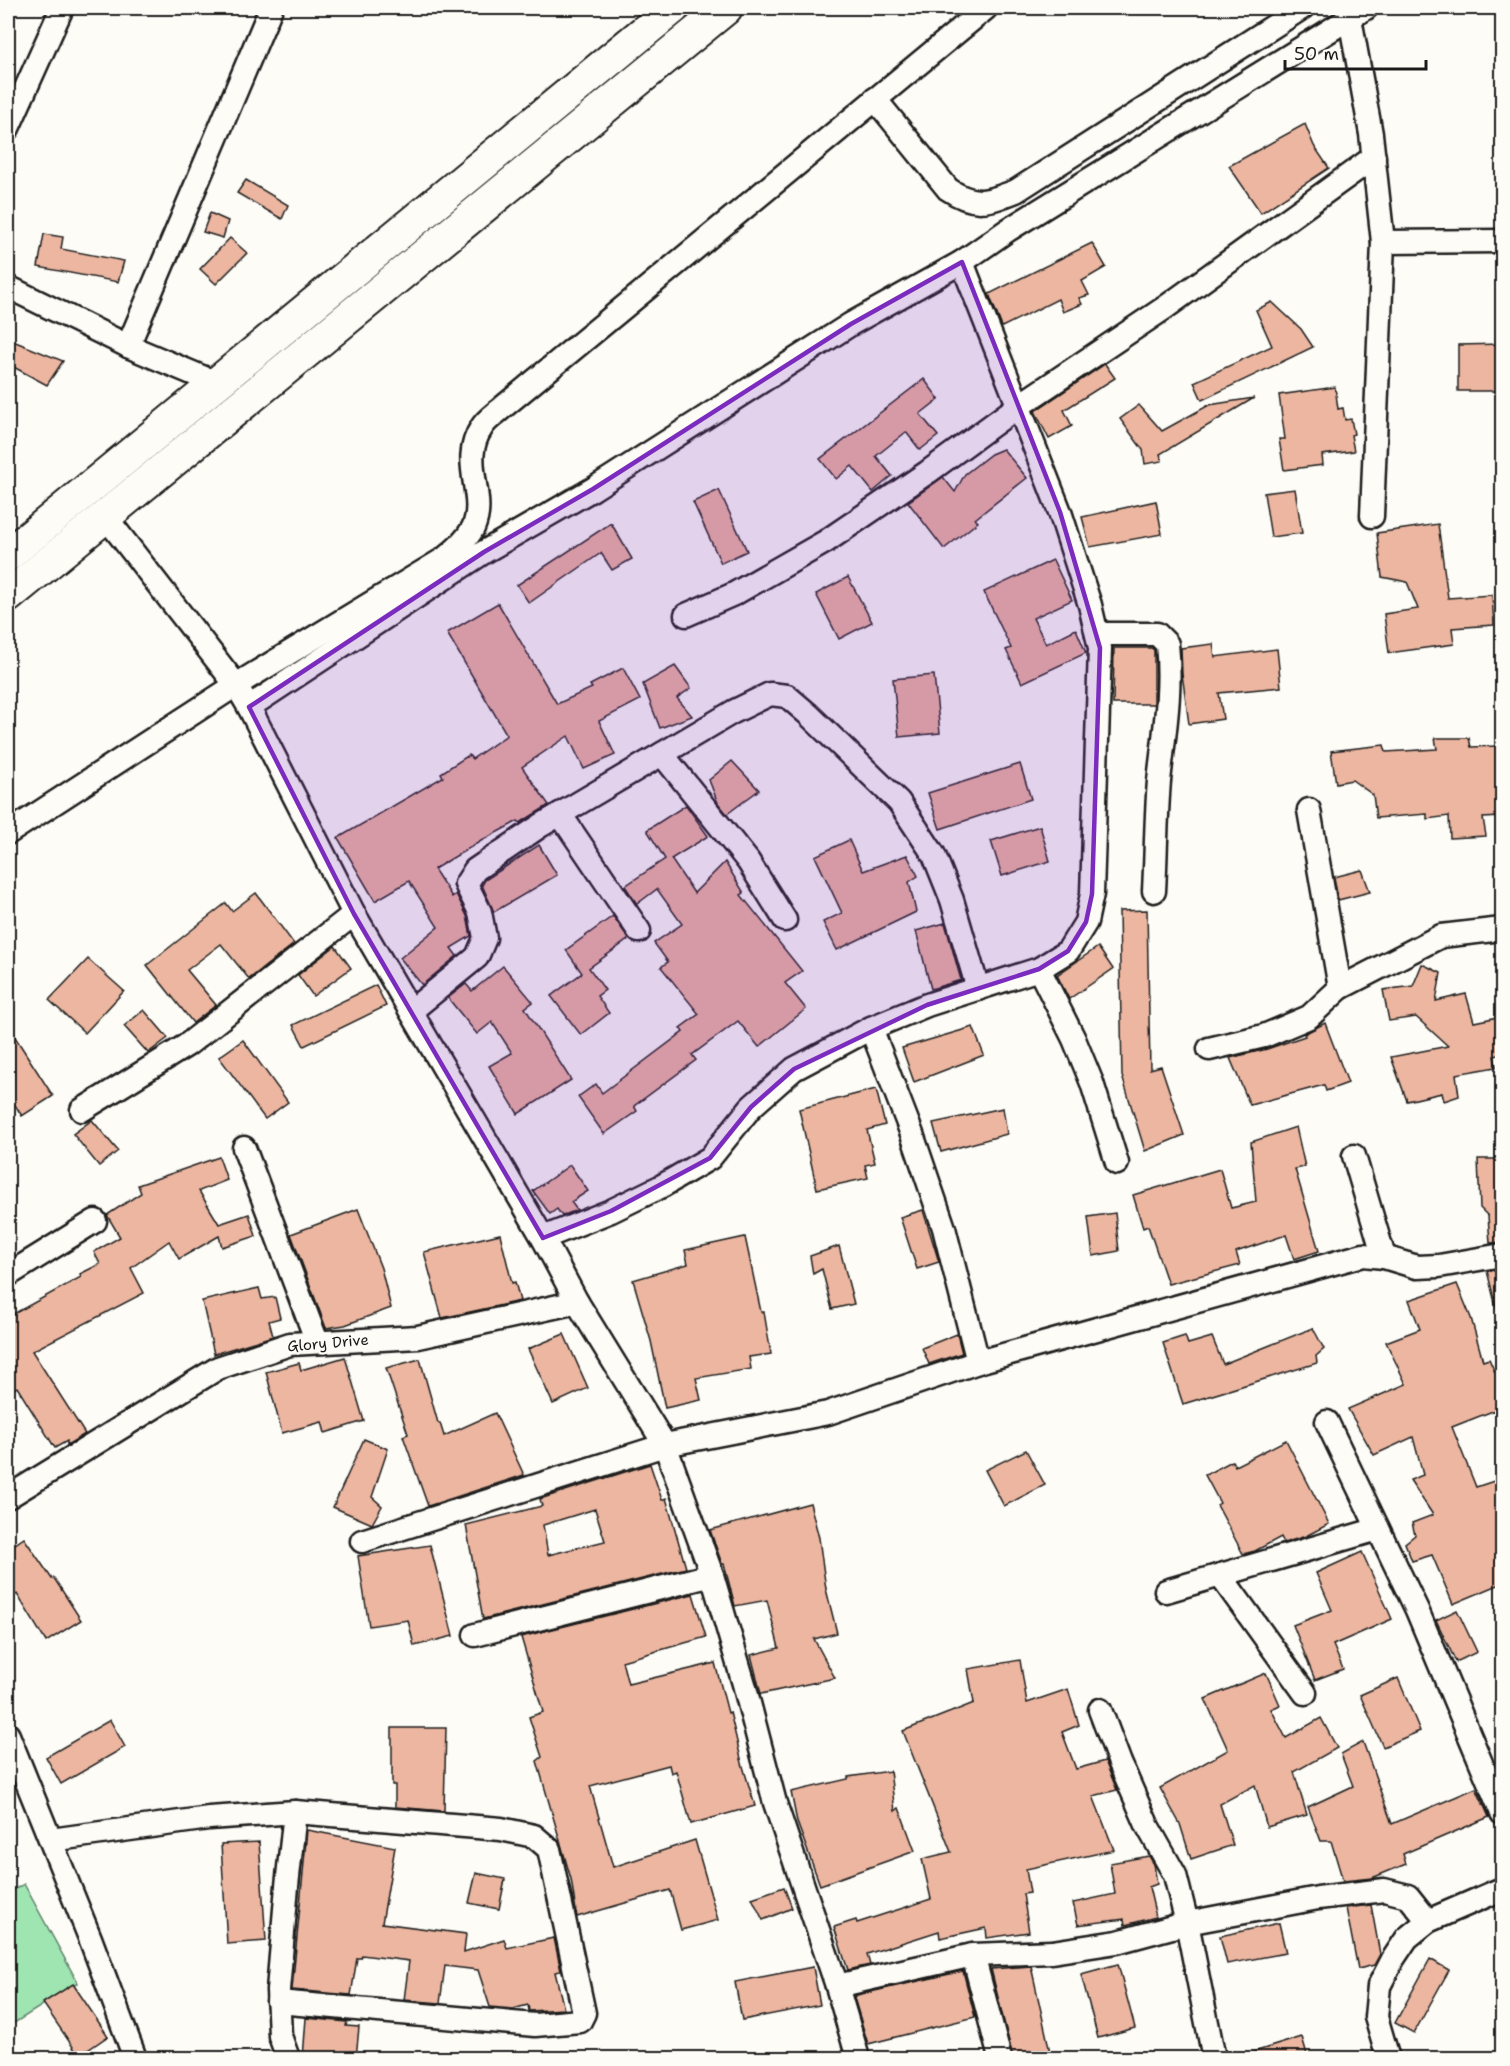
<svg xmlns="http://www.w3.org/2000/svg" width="1510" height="2066" viewBox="0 0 1510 2066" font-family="'Shantell Sans',sans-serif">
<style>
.green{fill:#9ee5b2;stroke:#5d8067;stroke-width:1.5}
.building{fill:#ecb6a0;stroke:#1c1c1c;stroke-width:1.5;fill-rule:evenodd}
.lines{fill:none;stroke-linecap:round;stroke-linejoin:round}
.street-casing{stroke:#1c1c1c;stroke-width:27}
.secondary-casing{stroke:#1c1c1c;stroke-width:36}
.street{stroke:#fdfcf7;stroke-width:22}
.secondary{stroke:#fdfcf7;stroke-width:32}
.marked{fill:#7b2cbf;fill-opacity:0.2;stroke:#7b2cbf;stroke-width:4.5;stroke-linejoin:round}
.labels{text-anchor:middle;stroke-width:4.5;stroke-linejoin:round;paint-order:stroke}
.street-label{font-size:15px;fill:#1c1c1c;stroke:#fdfcf7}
</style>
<rect width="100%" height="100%" fill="#fdfcf7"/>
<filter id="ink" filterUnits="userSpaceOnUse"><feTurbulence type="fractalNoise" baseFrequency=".0167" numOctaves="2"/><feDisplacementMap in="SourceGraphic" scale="12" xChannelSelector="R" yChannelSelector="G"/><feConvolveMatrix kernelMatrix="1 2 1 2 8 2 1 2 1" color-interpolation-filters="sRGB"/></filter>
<g filter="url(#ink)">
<path class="green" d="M24 1884 78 1983 8 2027V1893Z"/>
<g class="building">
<path d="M1305 124 1314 146 1329 168 1261 213 1229 166Z"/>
<path d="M246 180 288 205 282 219 237 193Z"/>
<path d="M210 213 228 221 223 238 203 232Z"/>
<path d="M44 234 63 237 61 249 124 261 118 282 38 267Z"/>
<path d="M230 238 247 253 216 284 200 269Z"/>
<path d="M1092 243 1106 267 1082 281 1089 295 1079 298 1082 304 1063 312 1058 299 1002 327 989 294Z"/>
<path d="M1272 302 1301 329 1313 347 1202 400 1194 382 1272 346 1256 310Z"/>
<path d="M8 339 63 361 47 385 8 364Z"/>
<path d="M1503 344V391H1458V345Z"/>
<path d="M1105 364 1115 378 1064 410 1072 426 1049 439 1035 411Z"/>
<path d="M924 379 939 399 920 414 938 436 920 450 906 432 876 456 892 476 873 492 852 466 836 479 820 459Z"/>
<path d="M1335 387 1338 409 1343 408 1345 420 1351 419 1354 434 1351 435 1354 451 1322 455 1323 465 1284 470 1279 439H1285L1279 395Z"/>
<path d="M1254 398 1160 454 1162 461 1145 464 1143 450 1120 419 1139 405 1162 431 1209 405Z"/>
<path d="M1003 449 1027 478 975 519 978 522 944 549 908 502 943 477 955 492 965 474 991 454Z"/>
<path d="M1295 489 1302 533 1271 537 1264 493Z"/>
<path d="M719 490 747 551 721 563 693 502Z"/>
<path d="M1156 501 1162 534 1090 547 1082 517Z"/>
<path d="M611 523 632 559 612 570 601 553 529 603 517 585Z"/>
<path d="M1438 524 1448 598 1492 595 1494 625 1452 628 1454 644 1389 653 1384 614 1418 609 1407 582 1382 577 1377 533Z"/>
<path d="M1053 560 1072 600 1033 618 1046 644 1076 629 1086 653 1022 683 1006 650 1011 648 984 592Z"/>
<path d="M848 577 872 622 839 639 816 594Z"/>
<path d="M498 603 557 704 592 688 590 685 623 668 640 700 599 721 615 755 584 769 568 736 522 767 549 805 520 823 518 821 481 841 434 869 452 897 456 894 467 916 471 936 451 948 457 956 422 985 400 958 438 927 409 881 375 901 338 838 443 777 441 773 469 755 472 759 507 735 447 633Z"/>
<path d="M1213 644 1215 657 1277 649 1281 687 1219 693 1223 719 1189 724 1182 674 1181 648Z"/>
<path d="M1114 648H1151L1154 650V704H1113Z"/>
<path d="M675 666 691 688 677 698 692 716 660 728 643 684Z"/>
<path d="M934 675 940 733 899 737 893 679Z"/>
<path d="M1435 738H1469L1471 747 1498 746 1502 817 1483 818 1486 836 1450 838 1449 816 1427 819V814L1376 818 1373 795 1352 780 1336 783 1331 751 1384 745 1386 752 1437 749Z"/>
<path d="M732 761 759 790 727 814 718 803 709 780Z"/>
<path d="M1020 764 1031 799 940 829 928 793Z"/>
<path d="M686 805 708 836 671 859 694 893 725 862 744 893 741 895 802 971 785 983 806 1009 759 1047 738 1021 692 1055 696 1060 634 1106 637 1111 604 1134 578 1097 596 1084 602 1093 683 1032 680 1028 699 1014 661 967 668 962 654 943 682 924 657 889 637 904 625 886 665 859 647 830Z"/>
<path d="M1040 826 1050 861 1002 876 991 841Z"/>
<path d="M849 840 863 871 907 855 918 876 909 882 916 912 837 950 823 922 842 913 815 856Z"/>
<path d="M539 845 557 875 494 912 482 885 485 880Z"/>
<path d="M1362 870 1370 892 1338 900 1334 877Z"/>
<path d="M256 893 294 944 249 979 221 944 187 970 216 1005 193 1023 147 965 226 903 232 911Z"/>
<path d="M1147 910 1150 1069 1161 1066 1184 1135 1145 1151 1122 1076 1119 911Z"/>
<path d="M613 916 629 939 589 968 605 990 597 996 609 1013 581 1035 551 996 582 973 566 950Z"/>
<path d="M945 923 961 980 931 989 916 931Z"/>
<path d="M335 946 351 968 313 996 298 975Z"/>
<path d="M1098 947 1113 969 1069 999 1057 975Z"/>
<path d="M88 959 124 991 85 1033 49 1000Z"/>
<path d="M1422 964 1441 973 1436 1001 1466 994 1474 1022 1503 1016V1054L1494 1056 1496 1067 1456 1074 1459 1096 1444 1101 1442 1093 1407 1101 1391 1057 1448 1046 1416 1017 1389 1021 1383 990 1413 986Z"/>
<path d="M503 966 533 1002 525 1008 571 1080 518 1114 489 1066 512 1053 492 1022 477 1034 448 998 466 984 472 991Z"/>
<path d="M376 985 386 1006 304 1046 293 1025Z"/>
<path d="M144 1010 168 1038 148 1053 124 1026Z"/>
<path d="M1325 1023 1348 1083 1326 1091 1324 1085 1250 1105 1230 1058 1267 1049 1305 1036 1304 1034Z"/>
<path d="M8 1026 53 1096 22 1116 8 1094Z"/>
<path d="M973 1027 984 1055 914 1082 902 1048Z"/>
<path d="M243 1040 288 1102 265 1119 219 1057Z"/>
<path d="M876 1089 885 1125 867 1130 875 1163 865 1165 868 1178 817 1189 799 1109Z"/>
<path d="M1003 1108 1007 1134 941 1152 933 1123Z"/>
<path d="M92 1120 118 1151 99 1166 73 1134Z"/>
<path d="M1296 1127 1305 1167 1295 1169 1319 1251 1294 1259 1286 1235 1236 1252 1240 1265 1168 1284 1148 1226 1143 1228 1133 1195 1220 1169 1231 1208 1256 1202 1251 1142Z"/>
<path d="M219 1157 227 1180 199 1191 219 1224 249 1214 256 1236 222 1247 219 1236 179 1259 169 1241 131 1268 144 1293 32 1351 85 1434 67 1445V1441L55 1448 17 1387 8 1393V1317L81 1277 80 1274 100 1264 94 1252 120 1237 107 1215 141 1193 138 1185Z"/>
<path d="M1478 1159H1503V1242L1490 1243 1488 1216 1480 1208Z"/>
<path d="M570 1165 588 1191 571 1202 577 1210 562 1216 557 1209 550 1214 533 1191Z"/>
<path d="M358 1209 381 1268 391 1308 345 1325 326 1328 291 1234Z"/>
<path d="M923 1210 939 1262 917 1269 900 1217Z"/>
<path d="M1115 1213 1119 1251 1093 1256 1088 1217Z"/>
<path d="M500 1234 512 1283 515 1282 520 1301 442 1318 424 1252Z"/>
<path d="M745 1237 761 1312H764L771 1354 749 1357 751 1369 696 1378 701 1400 665 1408 651 1341 633 1280 688 1264 685 1250Z"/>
<path d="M839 1246 854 1304 832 1309 822 1269 813 1274 810 1256Z"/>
<path d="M1503 1269V1310L1497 1311 1487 1271Z"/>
<path d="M1457 1284 1471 1318 1483 1361 1489 1359 1503 1390V1407L1452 1427 1476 1487 1503 1478V1583L1453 1604 1432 1555 1412 1561 1405 1543 1415 1535 1412 1523 1433 1515 1410 1480 1423 1475 1413 1437 1374 1455 1348 1409 1406 1384 1386 1342 1420 1329 1409 1300Z"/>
<path d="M259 1288 262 1299 275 1297 280 1318 269 1321 273 1336 214 1354 202 1301Z"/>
<path d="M1313 1328 1324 1349 1316 1356 1317 1363 1183 1404 1163 1343 1185 1336 1188 1344 1212 1337 1223 1364Z"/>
<path d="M564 1334 588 1388 553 1404 528 1349Z"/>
<path d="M957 1334 962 1353 929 1364 922 1348Z"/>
<path d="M345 1357 364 1421 325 1433 322 1422 282 1433 266 1372 299 1363 301 1370Z"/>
<path d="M420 1359 438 1423H440L444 1436 495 1413 524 1475 428 1506 403 1436 408 1434 386 1368Z"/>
<path d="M364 1439 388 1449 372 1497 382 1506 372 1524 333 1507Z"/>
<path d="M1286 1440 1329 1524 1306 1536 1284 1543 1281 1537 1255 1551 1243 1554 1217 1505 1220 1503 1205 1475 1232 1461 1235 1466Z"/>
<path d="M1026 1450 1045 1485 1004 1506 985 1470Z"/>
<path d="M650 1464 662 1500 666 1498 686 1568 483 1619 466 1525 542 1506 540 1499ZM595 1509 605 1541 548 1555 543 1525Z"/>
<path d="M810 1503 819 1538 826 1589 837 1633 814 1639 835 1678 761 1694 751 1655 779 1648 767 1600 735 1606 724 1564H722L710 1530Z"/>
<path d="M24 1538 52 1579 54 1578 81 1620 46 1642 17 1594 8 1601V1549Z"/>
<path d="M430 1545 453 1636 414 1646 408 1620 369 1626 358 1556Z"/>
<path d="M1362 1552 1392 1619 1333 1645 1343 1669 1315 1680 1293 1625 1332 1610 1316 1573Z"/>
<path d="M693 1594 706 1637 622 1661 628 1684 715 1663 728 1713 730 1712 742 1763 755 1806 691 1824 676 1771 671 1773 669 1765 590 1786 613 1867 695 1840 718 1920 681 1930 670 1890 577 1917 571 1879 537 1761 542 1757 529 1717 543 1712 521 1637Z"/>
<path d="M1457 1610 1477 1652 1456 1662 1436 1620Z"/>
<path d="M1020 1660 1027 1703 1068 1689 1079 1725 1062 1732 1076 1769 1105 1761 1117 1790 1093 1796 1114 1850 1026 1869 1030 1893 1023 1894 1029 1932 987 1938 986 1928 940 1938 939 1931 867 1954 870 1965 848 1970 834 1927 856 1920 857 1923 931 1899 922 1859 951 1852 903 1731 974 1703 968 1669Z"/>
<path d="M1266 1673 1280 1705 1271 1709 1286 1738 1321 1718 1337 1748 1294 1772 1307 1815 1267 1827 1255 1785 1220 1804 1233 1845 1191 1859 1180 1824 1160 1788 1228 1750 1205 1699Z"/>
<path d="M1398 1678 1420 1731 1383 1747 1360 1695Z"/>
<path d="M110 1720 125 1747 61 1784 46 1757Z"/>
<path d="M392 1728H446L444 1811 395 1807V1785H392Z"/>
<path d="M1363 1742 1392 1824 1476 1788 1489 1817 1403 1854 1406 1864 1372 1878 1343 1881 1331 1841H1321L1308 1807 1353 1786 1341 1754Z"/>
<path d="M890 1771 895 1811 899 1808 915 1851 820 1885 797 1822 791 1792 848 1779V1777Z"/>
<path d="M307 1830 395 1847 382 1923 466 1934 464 1952 504 1939 507 1948 554 1938 561 1971 555 1972 564 2009 529 2011 528 2005 513 2009 490 2007 478 1970 445 1966 440 2003 404 2000 409 1961 362 1955 361 1958H357L351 1995 292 1990Z"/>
<path d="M259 1842 266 1941 227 1944 221 1844Z"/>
<path d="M1149 1856 1154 1864 1157 1884 1149 1887 1156 1917 1125 1925 1124 1919 1078 1925 1073 1903 1115 1894 1110 1863Z"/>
<path d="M476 1873 505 1879 499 1909 469 1903Z"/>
<path d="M784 1887 792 1908 763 1920 752 1898Z"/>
<path d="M1371 1905 1380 1954 1374 1965 1358 1969 1346 1908Z"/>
<path d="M1279 1923 1286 1953 1227 1964 1220 1936Z"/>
<path d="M1430 1959 1449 1970 1414 2033 1395 2023Z"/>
<path d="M1118 1964 1135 2028 1098 2038 1081 1974Z"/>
<path d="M1031 1966 1050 2052 1013 2058 991 1969Z"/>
<path d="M813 1967 820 2005 742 2020 735 1982Z"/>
<path d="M963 1971 975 2017 868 2044 854 1998 857 1995Z"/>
<path d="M73 1984 108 2036 79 2056 43 2003Z"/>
<path d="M306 2018 347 2022 346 2026 359 2027 356 2058H303Z"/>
<path d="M1302 2037 1308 2058H1244V2055Z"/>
</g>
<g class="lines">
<defs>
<g id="street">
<path d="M1350 18 1371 134 1383 242 1372 516"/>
<path d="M875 99 948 189C974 207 988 202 1016 191L1302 8"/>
<path d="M8 128 62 8"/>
<path d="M1383 242 1502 241"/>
<path d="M8 287 128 346 216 383"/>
<path d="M128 346 271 8"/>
<path d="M105 516 236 685 249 707 354 914 543 1238 577 1302 665 1445 712 1575 744 1684 775 1803 837 1986 858 2058"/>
<path d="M686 615 734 594 825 542 928 472 1017 407 1166 307 1374 157"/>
<path d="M1097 634H1157L1167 644C1172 690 1164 735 1159 781 1156 817 1156 855 1154 891"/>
<path d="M249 707 484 552 593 489 851 324 962 262 1008 230 1366 8"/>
<path d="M662 754 748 861 785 920"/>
<path d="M1309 810 1340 988"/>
<path d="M560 814 639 931"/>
<path d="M8 833 236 685 444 559C455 550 466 541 473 528 488 496 458 462 482 427 486 420 495 414 502 408L986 8"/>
<path d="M1039 969 1074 1039 1092 1083 1117 1163"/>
<path d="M411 1011 477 957 485 938 480 912 466 884 475 870 540 826 733 712 770 694 787 696 808 714 899 802 934 855 952 900 978 989"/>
<path d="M871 1028 912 1134 944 1228 978 1362"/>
<path d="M1209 1049 1264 1036 1309 1017 1340 988 1441 936 1502 929"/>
<path d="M82 1110 187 1045 354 914"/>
<path d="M244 1148 317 1342"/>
<path d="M1354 1156 1384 1257"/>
<path d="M543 1238 611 1211 662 1186 710 1158 751 1107 794 1069 871 1028 927 1005 1039 969 1068 951 1086 922 1092 894 1100 648 1090 605 1060 512 962 262"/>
<path d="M8 1275 95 1221"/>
<path d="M1327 1422 1417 1610 1502 1813"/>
<path d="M8 1497 218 1368 290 1344 418 1337 577 1302"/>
<path d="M362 1541 665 1445 828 1413 978 1362 1363 1255 1384 1257 1417 1267 1439 1266 1502 1255"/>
<path d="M1220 1575 1305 1693"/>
<path d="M1166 1591 1378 1529"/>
<path d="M475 1635 712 1575"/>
<path d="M1100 1710 1120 1763 1148 1827 1175 1875 1187 1923 1214 2058"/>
<path d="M8 1735 90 1938 135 2058"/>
<path d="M51 1840 209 1818 295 1812 501 1829 534 1836 549 1849 584 2013 580 2021 535 2025 278 2002"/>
<path d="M973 1955 1000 2058"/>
<path d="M837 1986 973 1955 1052 1952 1117 1942 1187 1923 1318 1898 1384 1890 1408 1896 1428 1921"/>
<path d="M288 2058 280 2036 278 1990 287 1886 295 1812"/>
<path d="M1388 2058 1376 2017 1379 1986 1393 1959 1407 1938 1428 1921 1502 1889"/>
</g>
<g id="secondary">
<path d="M8 555 673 8"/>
<path d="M8 596 726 8"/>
</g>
</defs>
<use href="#street" class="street-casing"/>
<use href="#secondary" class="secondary-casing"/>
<use href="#street" class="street"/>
<use href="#secondary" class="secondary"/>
</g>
</g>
<path class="marked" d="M962 262 1060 512 1100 648 1092 894 1086 922 1068 951 1039 969 927 1005 794 1069 751 1107 710 1158 611 1211 543 1238 354 914 249 707 484 552 593 489 851 324Z"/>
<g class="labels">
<g class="street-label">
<text transform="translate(328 1343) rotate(-5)" y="5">Glory Drive</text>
</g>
</g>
<rect width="1510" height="2066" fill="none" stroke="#fdfcf7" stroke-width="30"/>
<rect x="15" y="15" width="1480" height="2036" fill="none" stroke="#1c1c1c" stroke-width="2" filter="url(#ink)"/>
<path d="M1285 60v9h141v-9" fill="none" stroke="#1c1c1c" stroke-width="3"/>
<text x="1294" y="60" font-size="18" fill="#1c1c1c" stroke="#fdfcf7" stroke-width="4.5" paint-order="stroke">50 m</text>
</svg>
